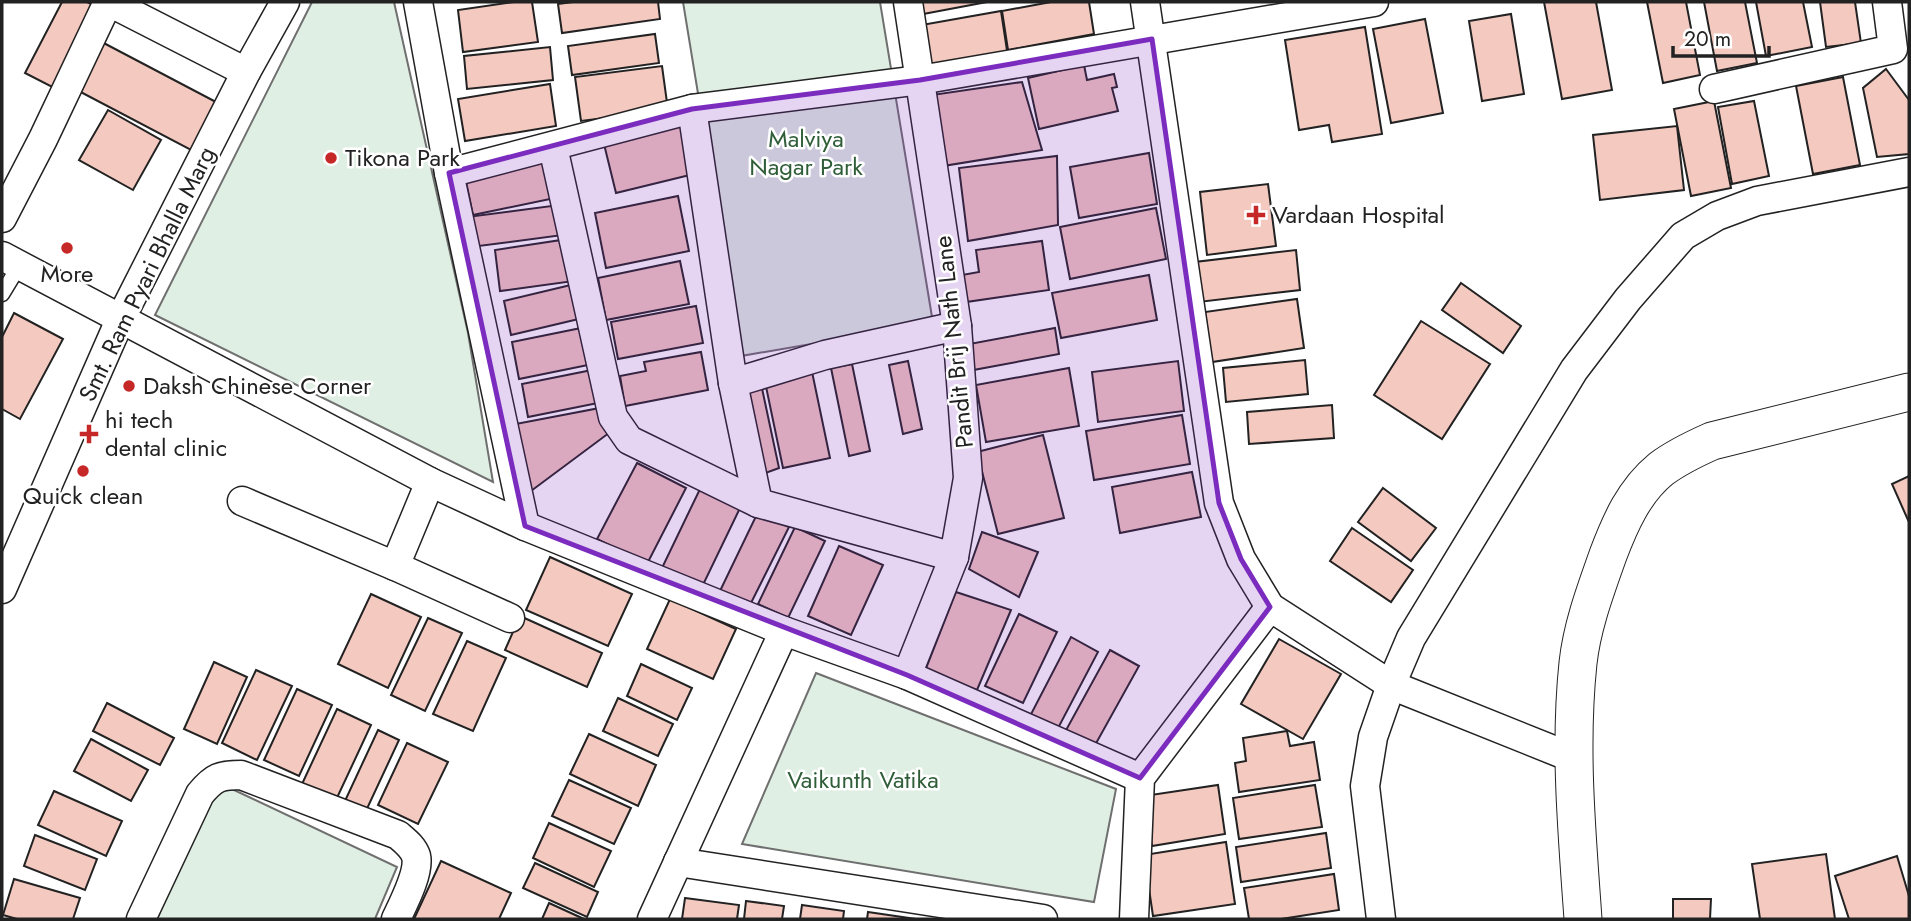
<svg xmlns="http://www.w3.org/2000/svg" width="1911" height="921" viewBox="0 0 1911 921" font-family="Jost,sans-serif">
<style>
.green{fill:#e0efe3;stroke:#6f6f6f;stroke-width:2}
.building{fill:#f3c9c0;stroke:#222;stroke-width:2}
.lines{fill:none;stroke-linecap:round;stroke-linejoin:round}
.service-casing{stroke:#222;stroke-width:17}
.minor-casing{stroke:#222;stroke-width:31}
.tertiary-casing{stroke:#222;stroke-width:39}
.service{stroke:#fff;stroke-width:14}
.minor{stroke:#fff;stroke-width:28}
.tertiary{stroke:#fff;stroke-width:37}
.marked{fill:#7b2cbf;fill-opacity:0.2;stroke:#7b2cbf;stroke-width:5;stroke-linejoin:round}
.poi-dot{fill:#c62828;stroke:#fff;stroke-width:2.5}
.labels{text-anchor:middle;stroke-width:5;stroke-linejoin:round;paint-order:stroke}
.park-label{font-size:24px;fill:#2f5e38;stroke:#fff}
.poi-label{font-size:24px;fill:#222;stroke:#fff;text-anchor:start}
.street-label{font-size:24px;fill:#222;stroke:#fff}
</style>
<rect width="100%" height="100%" fill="#fff"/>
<g class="green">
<path d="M312 2H394L468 333 493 482 155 315Z"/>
<path d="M683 2H880L933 323 741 356Z"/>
<path d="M816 673 1116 789 1094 902 742 844Z"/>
<path d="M215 781 397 867 375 919H157Z"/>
</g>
<g class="building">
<path d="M62 2H87L102 9 60 91 25 73Z"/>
<path d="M514 2H532L538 42 463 52 458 10Z"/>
<path d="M573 2H658L660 19 562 33 558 4Z"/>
<path d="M920 2H987L918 15Z"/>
<path d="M1051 2H1089L1094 34 1008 50 1002 11Z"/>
<path d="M1544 2H1596L1612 90 1562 99Z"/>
<path d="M1647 2H1686L1700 75 1663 83Z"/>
<path d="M1704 2H1745L1757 63 1717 71Z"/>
<path d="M1756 2H1803L1812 47 1766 56Z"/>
<path d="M1820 2H1855L1861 43 1826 47Z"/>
<path d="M1001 11 1008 57 924 72 916 26Z"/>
<path d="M1511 14 1524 94 1482 101 1469 21Z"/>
<path d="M1425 19 1443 113 1391 123 1373 29Z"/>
<path d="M1365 27 1382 134 1332 142 1329 125 1299 130 1285 40Z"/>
<path d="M655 34 659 63 572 75 568 46Z"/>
<path d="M98 40 216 102 191 150 73 88Z"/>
<path d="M550 47 553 80 467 89 464 56Z"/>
<path d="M1084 65 1087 80 1114 74 1117 87 1112 88 1118 111 1039 129 1028 78Z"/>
<path d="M662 66 668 110 581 121 575 77Z"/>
<path d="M1886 69 1909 100V154L1877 157 1863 88Z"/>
<path d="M1843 77 1860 165 1813 174 1796 86Z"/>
<path d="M1022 82 1042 150 943 166 932 95Z"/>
<path d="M550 84 556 126 465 141 458 99Z"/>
<path d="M1714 101 1731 188 1691 196 1674 109Z"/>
<path d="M1754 101 1769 176 1732 184 1718 107Z"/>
<path d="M108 110 161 140 133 190 79 160Z"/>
<path d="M687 124 698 173 616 193 604 144Z"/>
<path d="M1677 126 1684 190 1600 200 1593 135Z"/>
<path d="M1149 153 1157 204 1079 218 1070 167Z"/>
<path d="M546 155 555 198 473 215 464 172Z"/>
<path d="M1057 156 1058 225 968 241 959 168Z"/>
<path d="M1268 184 1276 246 1207 255 1200 192Z"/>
<path d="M678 196 689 251 606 268 595 213Z"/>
<path d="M559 205 563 235 471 247 467 217Z"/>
<path d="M1156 208 1166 259 1070 279 1060 227Z"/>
<path d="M568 239 574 281 500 291 495 250Z"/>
<path d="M1042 241 1049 290 966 302 962 275 979 272 976 250Z"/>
<path d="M1296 250 1300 290 1199 302 1195 262Z"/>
<path d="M680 261 689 304 606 320 598 278Z"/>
<path d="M1149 275 1157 320 1061 338 1052 293Z"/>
<path d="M1461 283 1521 326 1503 353 1442 310Z"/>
<path d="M575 284 583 318 511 335 504 301Z"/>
<path d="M1297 299 1304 348 1212 362 1205 312Z"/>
<path d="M696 306 703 343 618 359 611 322Z"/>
<path d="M14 313 63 339 20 419 2 409V337Z"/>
<path d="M1421 321 1490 364 1442 439 1374 395Z"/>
<path d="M586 327 593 364 519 379 512 342Z"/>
<path d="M1055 328 1059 354 968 371 964 345Z"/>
<path d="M701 352 708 390 625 406 620 376 646 371 644 362Z"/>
<path d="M1305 360 1308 394 1226 402 1223 368Z"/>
<path d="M908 361 922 429 903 434 889 365Z"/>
<path d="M1178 361 1184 411 1098 422 1092 372Z"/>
<path d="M852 364 870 451 849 456 831 368Z"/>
<path d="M811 367 830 458 783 468 764 377Z"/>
<path d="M1069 368 1079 426 986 442 976 385Z"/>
<path d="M592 370 598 403 528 417 522 384Z"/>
<path d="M760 379 779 468 760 475 743 386Z"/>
<path d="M1332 405 1334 438 1249 444 1247 412Z"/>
<path d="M605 407 613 430 531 491 505 426Z"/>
<path d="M1182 415 1190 464 1094 480 1086 431Z"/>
<path d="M1043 435 1064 518 998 534 977 452Z"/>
<path d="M637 463 686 488 647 564 597 539Z"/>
<path d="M1192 472 1201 517 1120 533 1112 487Z"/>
<path d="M1909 476V519L1908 520 1892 484Z"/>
<path d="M1383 488 1436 528 1411 561 1358 522Z"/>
<path d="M700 489 740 508 701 589 661 570Z"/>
<path d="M758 512 789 527 749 607 719 593Z"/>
<path d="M795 527 825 541 788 618 758 604Z"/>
<path d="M1352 528 1413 570 1391 602 1330 561Z"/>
<path d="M982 532 1038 552 1019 597 969 569Z"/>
<path d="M839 546 883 565 851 635 808 616Z"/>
<path d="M550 557 632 594 608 646 526 610Z"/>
<path d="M956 592 1011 610 977 690 925 671Z"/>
<path d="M371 594 421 617 388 688 338 664Z"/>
<path d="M670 599 736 629 713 679 647 649Z"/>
<path d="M1019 614 1057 632 1023 703 985 686Z"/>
<path d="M520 616 602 653 587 687 505 650Z"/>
<path d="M428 618 462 633 425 711 391 695Z"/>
<path d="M1071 637 1098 652 1056 732 1029 718Z"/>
<path d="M1279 639 1341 674 1303 739 1241 704Z"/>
<path d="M467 641 506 658 473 731 433 714Z"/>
<path d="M1110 650 1139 666 1094 747 1065 732Z"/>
<path d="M214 662 247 677 217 744 184 729Z"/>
<path d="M641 664 692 688 677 720 627 696Z"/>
<path d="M256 670 292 686 257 760 222 743Z"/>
<path d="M297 689 332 705 299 776 264 760Z"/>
<path d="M618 698 673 724 658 756 603 731Z"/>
<path d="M107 703 174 738 160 765 93 731Z"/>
<path d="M337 709 371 725 336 800 302 784Z"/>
<path d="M378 730 399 740 365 813 344 803Z"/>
<path d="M1287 731 1290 746 1314 742 1320 780 1239 792 1235 763 1246 761 1243 738Z"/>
<path d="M589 734 656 765 638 806 570 774Z"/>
<path d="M91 739 148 770 131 801 74 771Z"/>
<path d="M407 743 448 762 418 824 378 805Z"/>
<path d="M569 780 631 808 614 844 552 816Z"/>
<path d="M1218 785 1225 834 1152 846 1144 796Z"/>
<path d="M1315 785 1322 827 1239 839 1233 798Z"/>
<path d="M54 791 122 821 106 856 38 825Z"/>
<path d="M549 823 611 851 594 887 533 858Z"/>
<path d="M1326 833 1331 868 1241 882 1236 847Z"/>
<path d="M35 835 97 859 85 890 24 866Z"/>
<path d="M1226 842 1235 904 1153 916 1144 855Z"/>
<path d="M1826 854 1835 919H1760L1752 864Z"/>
<path d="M1897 856 1909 896V919H1849L1835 876Z"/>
<path d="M441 861 511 893 499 919H414Z"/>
<path d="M535 863 598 892 587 917 523 888Z"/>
<path d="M1334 874 1339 910 1281 919H1249L1244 888Z"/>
<path d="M14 879 80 898 73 919H17L3 915Z"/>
<path d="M685 898 739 905 737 919H682Z"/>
<path d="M1673 899H1711L1710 919H1673Z"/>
<path d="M746 901 784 906 782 919H744Z"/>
<path d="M549 903 584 919H542Z"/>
<path d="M802 905 844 911 843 919H800Z"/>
<path d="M868 912 916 919H867Z"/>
</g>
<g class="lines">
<defs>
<path id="service" d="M2 294 19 266"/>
<g id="minor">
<path d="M109 2 246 72"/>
<path d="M418 2 449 173 525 526"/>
<path d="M1145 2 1219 503 1241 559 1270 607 1391 685 1573 758"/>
<path d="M1714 89 1893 49 1887 2"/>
<path d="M692 109 733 383 825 355 957 326"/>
<path d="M553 147 613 417 629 440 758 503"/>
<path d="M449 173 692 109 920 80 1374 2"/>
<path d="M2 218 43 139 108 2"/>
<path d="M2 256 430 482 525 526 784 631 907 675 1140 778"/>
<path d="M733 383 758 503 954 557"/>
<path d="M430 482 395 566 510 618"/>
<path d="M242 501 395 566"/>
<path d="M2 589 120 320 246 72 285 2"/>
<path d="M907 675 954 557 968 478 957 326 908 2"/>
<path d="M678 862 1043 919"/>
<path d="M141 919 200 794C214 777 220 775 241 775L398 835C405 841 413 847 416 856 420 872 403 904 396 919"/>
<path d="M652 919 784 631"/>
<path d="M1134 919 1140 778 1270 607"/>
<path d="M1381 919 1365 786 1373 737 1391 685 1411 638 1574 370 1628 299 1683 236 1717 216 1757 201 1909 172"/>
</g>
<path id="tertiary" d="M1583 919C1577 834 1569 748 1578 663 1582 626 1596 589 1608 555 1620 523 1634 491 1661 469 1677 457 1694 449 1712 441L1909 392"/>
</defs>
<use href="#service" class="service-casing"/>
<use href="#minor" class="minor-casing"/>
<use href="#tertiary" class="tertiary-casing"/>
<use href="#service" class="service"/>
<use href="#minor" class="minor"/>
<use href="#tertiary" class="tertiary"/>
</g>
<path class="marked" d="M1152 39 1219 503 1241 559 1270 607 1140 778 907 675 525 526 449 173 692 109 920 80Z"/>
<g class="poi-dot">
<circle cx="331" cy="158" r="7"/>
<path d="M1252.5 204.5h7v7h7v7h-7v7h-7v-7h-7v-7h7z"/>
<circle cx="67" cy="248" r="7"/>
<circle cx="129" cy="386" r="7"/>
<path d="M85.5 423.5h7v7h7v7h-7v7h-7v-7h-7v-7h7z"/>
<circle cx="83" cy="471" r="7"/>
</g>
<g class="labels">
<g class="park-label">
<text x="806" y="147">Malviya<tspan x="806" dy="28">Nagar Park</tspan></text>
<text x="863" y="788">Vaikunth Vatika</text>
</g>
<g class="poi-label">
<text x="345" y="166">Tikona Park</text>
<text x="1272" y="223">Vardaan Hospital</text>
<text x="67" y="282" text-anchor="middle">More</text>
<text x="143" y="394">Daksh Chinese Corner</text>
<text x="105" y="428">hi tech<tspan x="105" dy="28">dental clinic</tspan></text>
<text x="83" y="504" text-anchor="middle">Quick clean</text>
</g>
<g class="street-label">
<text transform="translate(147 274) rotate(-64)" y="8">Smt. Ram Pyari Bhalla Marg</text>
<text transform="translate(954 342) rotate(-96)" y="8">Pandit Brij Nath Lane</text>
</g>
</g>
<rect width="1911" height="921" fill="none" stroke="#222222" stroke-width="7"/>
<path d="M1673 46v10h96v-10" fill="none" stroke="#222222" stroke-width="3.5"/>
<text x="1684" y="46" font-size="21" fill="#222222" stroke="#ffffff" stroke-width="5" paint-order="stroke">20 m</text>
</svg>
